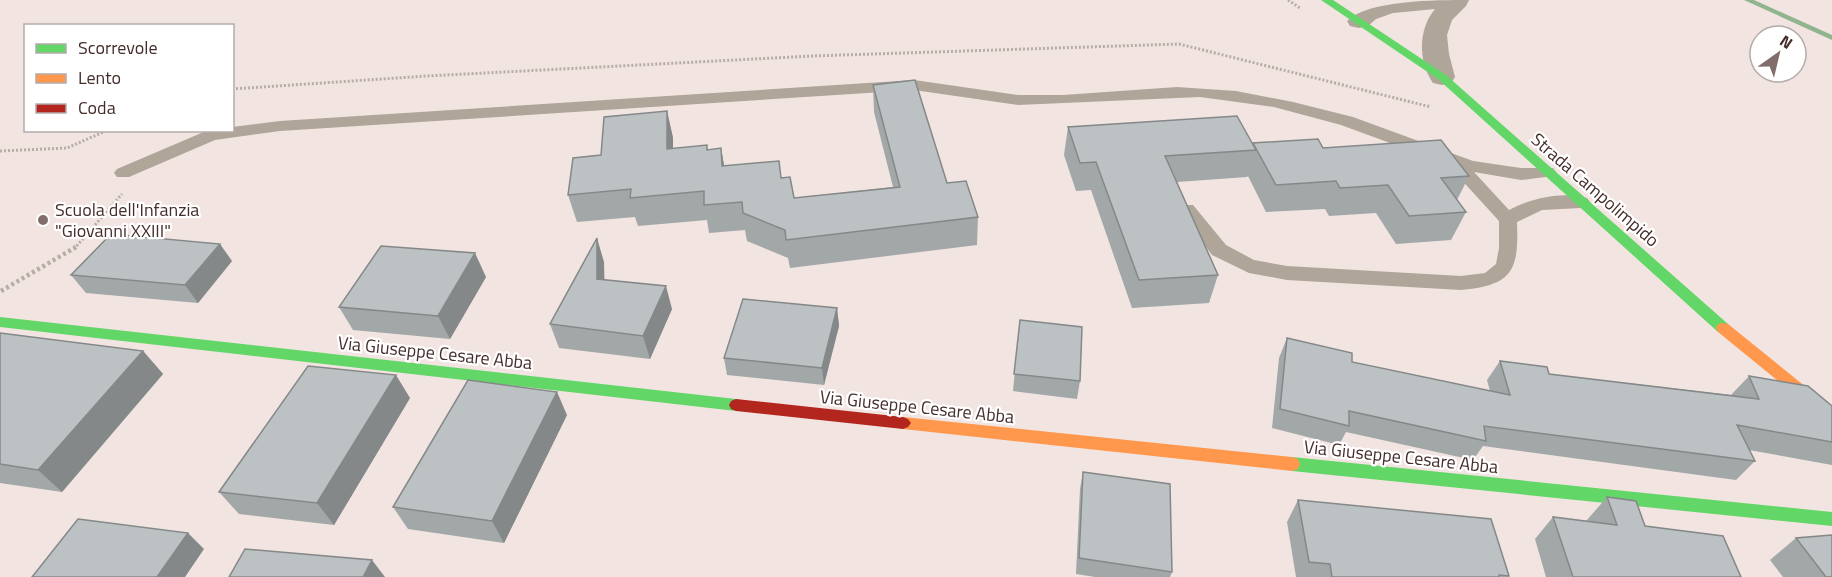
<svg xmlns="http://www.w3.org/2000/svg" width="1832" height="577" viewBox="0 0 1832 577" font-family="'Titillium Web',sans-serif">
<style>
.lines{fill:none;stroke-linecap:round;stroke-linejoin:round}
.stream{fill:#8fb48e;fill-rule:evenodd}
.path-far1{stroke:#b6ada4;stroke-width:3;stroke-dasharray:2 2;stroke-linecap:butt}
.path{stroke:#b6ada4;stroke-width:4.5;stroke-dasharray:3 3;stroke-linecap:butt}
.lane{fill:#afa598;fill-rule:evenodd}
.street{fill:#afa598;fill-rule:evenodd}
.fast{fill:#63d668;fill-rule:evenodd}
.slow{fill:#ff974d;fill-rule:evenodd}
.jam{fill:#b3261e;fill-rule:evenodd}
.wall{fill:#a2a7a8}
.shaded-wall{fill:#848888}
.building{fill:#bcc2c3;stroke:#848888;stroke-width:1.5}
.poi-dot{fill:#816d6a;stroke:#fff;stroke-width:2}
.labels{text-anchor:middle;stroke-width:4.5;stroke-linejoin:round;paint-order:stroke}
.street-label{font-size:18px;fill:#442d2a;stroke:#fff}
.poi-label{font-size:18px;fill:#442d2a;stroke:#fff;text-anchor:start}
</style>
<rect width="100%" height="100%" fill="#f2e4e1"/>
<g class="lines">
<path class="stream" d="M1744 0H1754L1832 35V40Z"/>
<g class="path-far1">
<path d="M1288 0 1300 8"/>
<path d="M232 89 427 76 812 56 1179 44 1431 107"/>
<path d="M0 151 67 148 108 130"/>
<path d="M74 249 122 194"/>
</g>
<path class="path" d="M1 291 76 247"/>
<path class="lane" d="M914 80 1018 95H1063L1177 87 1236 91 1293 102 1353 117 1473 161 1521 168H1553L1556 172 1553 176 1521 180 1474 172 1509 210C1531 198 1563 191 1587 198L1590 202 1587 206 1581 208 1542 210 1517 222C1519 272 1512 285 1461 290L1287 280 1249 273 1212 255 1181 213 1178 209 1181 205H1193L1226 245 1254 260 1287 266 1461 276 1485 273 1496 264 1499 248V221L1447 164 1341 125 1274 107 1200 97 1018 105 914 90 280 131 215 140 129 177H117L114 173 117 169 206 131 232 130V127L280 121Z"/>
<path class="street" d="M1469 0 1466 6 1452 20 1447 35 1449 54 1455 77 1451 83 1442 85 1433 83C1418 61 1418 29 1435 9L1393 13 1376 19 1368 26 1359 28 1350 26 1347 21C1368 0 1436 0 1469 0Z"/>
<g class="fast">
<path d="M1321 0H1333L1446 75 1728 324 1730 328 1728 332H1718L1438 79Z"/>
<path d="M0 317 736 399 741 401 743 405 741 409 736 411 0 327Z"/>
<path d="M1292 457 1832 512V526L1292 471 1286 469 1284 464 1286 459Z"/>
</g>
<g class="slow">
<path d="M1723 323 1728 324 1832 408V423L1827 421 1718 332 1716 328 1718 324Z"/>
<path d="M903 417 1292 457 1298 459 1300 464 1298 469 1292 471 903 429 898 427 895 423 898 419Z"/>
</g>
<path class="jam" d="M736 399 903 417 908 419 911 423 908 427 903 429 736 411 731 409 729 405 731 401Z"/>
</g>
<g class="wall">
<path d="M873 85 947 183 978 217 977 245 790 268 788 258 747 241 745 230 709 233 707 220 638 226 635 217 577 222 568 195 601 155 667 111 673 138V149L707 145V150L721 148 724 166 781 178 794 198 893 187 874 112Z"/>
<path d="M1068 127 1253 144 1323 148 1469 176 1457 200 1466 212 1451 240 1396 244 1376 213 1329 216 1325 209 1266 212 1248 176 1247 177 1177 182 1218 275 1209 303 1132 308 1091 190 1076 191 1064 155Z"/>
<path d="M232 261 198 303 86 293 71 275Z"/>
<path d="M604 262V280L672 309 650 359 559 348 550 324Z"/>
<path d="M486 277 450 339 353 330 339 307Z"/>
<path d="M837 308 839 326 824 385 727 375 724 358Z"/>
<path d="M1020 320 1080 381 1077 399 1013 391Z"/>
<path d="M0 333 143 351 163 374 62 492 0 483Z"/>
<path d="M1287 338 1352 362 1490 391 1487 380 1500 361 1549 374 1731 395 1749 376 1832 406V465L1749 450 1755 461 1736 480 1483 446 1473 460 1346 432 1339 445 1272 428 1279 358Z"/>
<path d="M410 398 334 525 239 514 219 492Z"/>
<path d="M567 415 504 543 408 529 393 507Z"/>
<path d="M1083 472 1172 572 1170 577H1095L1076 574 1080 489Z"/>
<path d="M1607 497 1645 526 1741 577H1546L1535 539 1553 517 1587 521V520Z"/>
<path d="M1298 500 1509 576 1508 577H1296L1287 522Z"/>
<path d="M1796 538 1832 577H1783L1770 560Z"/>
</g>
<g class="shaded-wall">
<path d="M667 111 673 138V177L667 149Z"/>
<path d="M721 148 726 176 722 166Z"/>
<path d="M597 238 604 262 605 303 597 279Z"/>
<path d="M220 244 232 261 198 303 185 285Z"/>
<path d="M475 253 486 277 450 339 438 316Z"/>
<path d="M666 286 672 309 650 359 643 336Z"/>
<path d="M837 308 839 326 824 385 822 368Z"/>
<path d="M143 351 163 374 62 492 38 470Z"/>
<path d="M396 375 410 398 334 525 317 503Z"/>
<path d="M557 392 567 415 504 543 492 521Z"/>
<path d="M188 533 204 549 185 577H157Z"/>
<path d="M372 560 385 577H363Z"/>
</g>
<g class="building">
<path d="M915 80 947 183 966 181 978 217 786 240 785 230 743 213 742 202 704 205V191L630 198 631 189 568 195 573 158 601 155 604 117 667 111V149L707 145V150L721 148 722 166 779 161 781 178 790 177 794 198 900 187 873 85Z"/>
<path d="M1237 116 1256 150 1165 156 1218 275 1139 280 1096 162 1080 163 1068 127Z"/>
<path d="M1318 139 1323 148 1441 140 1469 176 1441 178 1466 212 1409 216 1388 185 1340 188 1336 181 1276 185 1253 143Z"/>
<path d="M111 234 220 244 185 285 71 275Z"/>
<path d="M597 238V279L666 286 643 336 550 324Z"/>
<path d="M381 246 475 253 438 316 339 307Z"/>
<path d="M743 299 837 308 822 368 724 358Z"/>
<path d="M1020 320 1082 327 1080 381 1014 374Z"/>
<path d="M0 333 143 351 38 470 0 464Z"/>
<path d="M1287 338 1352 353V362L1510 395 1500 361 1547 367 1549 374 1759 399 1749 376 1808 386 1832 406V442L1737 425 1755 461 1484 426 1486 441 1349 411V426L1280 409Z"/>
<path d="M308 366 396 375 317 503 219 492Z"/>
<path d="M468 380 557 392 492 521 393 507Z"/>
<path d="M1083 472 1170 484 1172 572 1079 558Z"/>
<path d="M1607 497 1636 501 1645 526 1723 536 1741 577H1573L1553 517 1617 525Z"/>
<path d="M1298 500 1491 519 1509 576 1499 575V577H1332L1330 564 1309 562Z"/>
<path d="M78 519 188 533 157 577H32Z"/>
<path d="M1832 535V577H1826L1796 538Z"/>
<path d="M245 549 372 560 363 577H229Z"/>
</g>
<circle class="poi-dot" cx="43" cy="220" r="6"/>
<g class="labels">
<g class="street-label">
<text transform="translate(1595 190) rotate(41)" y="6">Strada Campolimpido</text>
<text transform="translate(435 353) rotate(6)" y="6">Via Giuseppe Cesare Abba</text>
<text transform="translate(917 407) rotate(6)" y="6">Via Giuseppe Cesare Abba</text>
<text transform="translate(1401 457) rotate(6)" y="6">Via Giuseppe Cesare Abba</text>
</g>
<g class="poi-label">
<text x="55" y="216">Scuola dell'Infanzia<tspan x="55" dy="21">"Giovanni XXIII"</tspan></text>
</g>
</g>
<rect x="24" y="24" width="210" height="108" fill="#ffffff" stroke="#b4abaa" stroke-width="1.5"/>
<rect x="36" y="44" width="30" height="9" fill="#63d668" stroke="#b4abaa" stroke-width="1.5"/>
<text x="78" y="54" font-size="18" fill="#442d2a">Scorrevole</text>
<rect x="36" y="74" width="30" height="9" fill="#ff974d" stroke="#b4abaa" stroke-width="1.5"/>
<text x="78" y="84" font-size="18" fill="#442d2a">Lento</text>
<rect x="36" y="104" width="30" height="9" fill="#b3261e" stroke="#b4abaa" stroke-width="1.5"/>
<text x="78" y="114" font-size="18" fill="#442d2a">Coda</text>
<g transform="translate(1778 54) rotate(34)"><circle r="28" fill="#ffffff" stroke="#b4abaa" stroke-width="1.5"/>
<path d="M0-4.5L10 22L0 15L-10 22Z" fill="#816d6a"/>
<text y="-9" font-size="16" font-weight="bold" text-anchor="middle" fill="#442d2a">N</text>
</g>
</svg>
